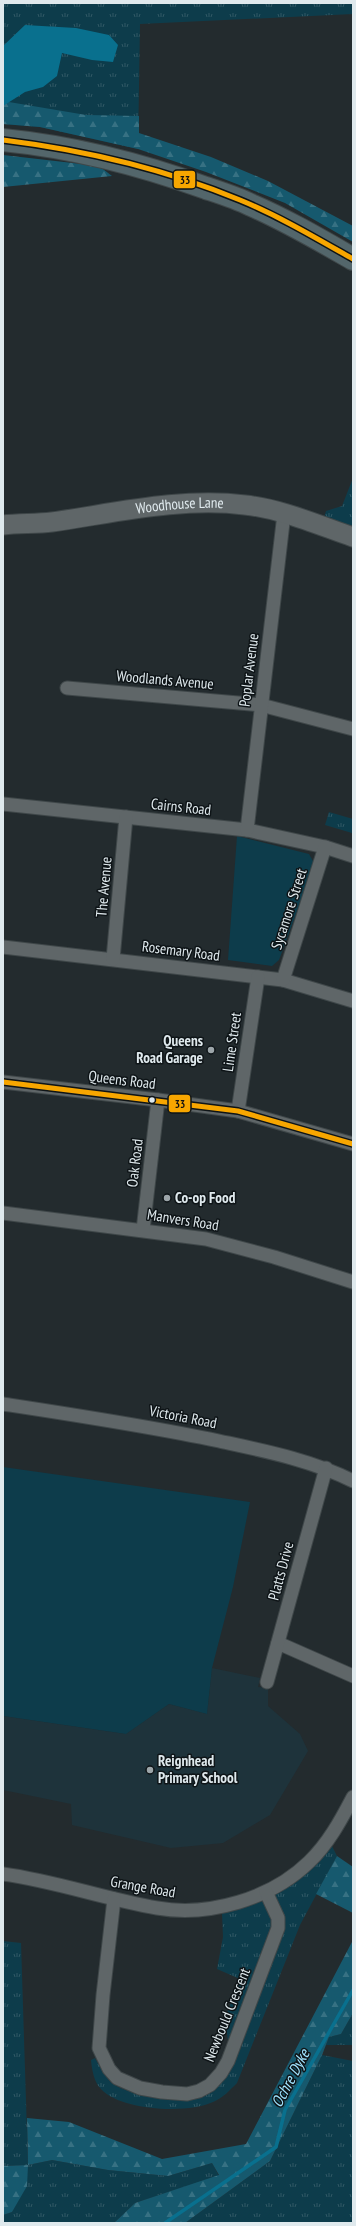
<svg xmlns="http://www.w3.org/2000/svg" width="356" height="2226" viewBox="0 0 356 2226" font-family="'PT Sans Narrow',sans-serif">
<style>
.built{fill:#1e333b}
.grass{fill:url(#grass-tufts)}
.forest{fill:url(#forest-firs)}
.park{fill:#0d3c4b}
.water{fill:#09708e}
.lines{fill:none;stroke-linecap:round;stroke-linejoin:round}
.stream{stroke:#09708e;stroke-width:3.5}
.street-casing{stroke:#3f4749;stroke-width:15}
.secondary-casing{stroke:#3f4749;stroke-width:21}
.highway-casing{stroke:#3f4749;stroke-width:24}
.street{stroke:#5f6668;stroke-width:13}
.secondary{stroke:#5f6668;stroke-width:19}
.highway{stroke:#53666b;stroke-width:22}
.bus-1-casing{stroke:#0e1417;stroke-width:8}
.bus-1{stroke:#f7a600;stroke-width:5}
.poi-dot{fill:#9da6aa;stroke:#0e1417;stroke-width:1.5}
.bus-dot{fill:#dfe9ed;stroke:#0e1417;stroke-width:1.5}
.labels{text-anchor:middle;stroke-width:3;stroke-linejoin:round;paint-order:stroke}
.street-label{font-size:15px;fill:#dfe9ed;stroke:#0e1417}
.poi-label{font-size:15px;font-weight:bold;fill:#dfe9ed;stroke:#0e1417;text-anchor:start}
.water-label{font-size:16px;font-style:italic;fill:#a0e4ff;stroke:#0e1417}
.line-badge{stroke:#0e1417;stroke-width:1.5}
.pale-badge-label{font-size:11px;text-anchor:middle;font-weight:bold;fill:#111}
</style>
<defs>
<pattern id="grass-tufts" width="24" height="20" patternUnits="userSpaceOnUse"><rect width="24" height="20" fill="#0d3c4b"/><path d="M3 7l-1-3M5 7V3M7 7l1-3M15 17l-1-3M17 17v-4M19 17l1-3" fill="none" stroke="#305865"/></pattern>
<pattern id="forest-firs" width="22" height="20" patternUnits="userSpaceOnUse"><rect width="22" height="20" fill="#16596e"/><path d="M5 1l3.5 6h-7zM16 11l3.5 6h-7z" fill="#377183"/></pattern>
</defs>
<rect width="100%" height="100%" fill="#232b2e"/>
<path class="built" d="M212 1668 260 1678 258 1687 268 1688V1706L300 1734 308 1751 270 1815 223 1843 171 1848 72 1825 71 1804 3 1790V1716L126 1734 169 1704 207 1714Z"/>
<g class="grass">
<path d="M3 3H353V14L140 24 138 149 40 127 3 124Z"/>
<path d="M353 478V528L324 518 326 511 342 506Z"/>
<path d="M329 812 353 819 352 833 325 825Z"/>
<path d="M332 1846 337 1856 300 1925 237 2083C230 2090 223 2098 213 2102 188 2114 121 2111 101 2089 94 2082 92 2070 91 2060L95 2058C100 2066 106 2079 113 2084 135 2098 168 2096 193 2098L238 2046 228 2041 225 2018 240 1979 217 1969 223 1937 222 1913C269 1898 298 1884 332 1846Z"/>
<path d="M3 1941 21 1943 28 2165 3 2166Z"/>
<path d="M353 2013V2045H326L329 2037 341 2034Z"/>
<path d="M322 2055 353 2061V2223H185L270 2161Z"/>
<path d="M52 2160 108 2170 168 2176 212 2163 219 2176 135 2203 114 2223H3V2215L12 2212 28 2165Z"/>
</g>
<g class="forest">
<path d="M3 101 86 115 139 116V133L211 157 268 181 353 226V242L285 203 206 172 138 149 40 127 3 124Z"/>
<path d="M3 155 99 166 112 176 3 187Z"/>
<path d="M337 1856 353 1867V1913L316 1894Z"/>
<path d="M353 1940V2013L341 2034 329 2037 322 2055 270 2161 185 2223H114L135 2203 219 2175 212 2163 168 2176 108 2170 52 2160 28 2165 27 2186 12 2212 3 2215V2166L28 2165 27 2118 69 2122 162 2159 246 2144Z"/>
</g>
<g class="park">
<path d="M237 836 309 854 313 861V868L279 960 272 966 228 960Z"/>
<path d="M3 1467 250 1502 233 1587 212 1668 207 1714 169 1704 126 1734 3 1716Z"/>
</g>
<path class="water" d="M25 25 76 28 109 35 118 45 113 62 92 60 62 53 57 76 43 87 25 92 3 106V46Z"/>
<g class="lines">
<path class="stream" d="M165 2223 276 2147 285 2110 353 1990"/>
<defs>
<g id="street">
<path d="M67 688 261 705 353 729"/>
<path d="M3 804 247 830 325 847 353 856"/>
<path d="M247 830 284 514"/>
<path d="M3 947 283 980 353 1001"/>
<path d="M113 959 126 817"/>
<path d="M283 980 325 847"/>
<path d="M3 1082 158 1100 238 1111 353 1144"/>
<path d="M238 1111 258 977"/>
<path d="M3 1213 206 1239 274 1257 353 1282"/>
<path d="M143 1230 158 1100"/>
<path d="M3 1404C75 1415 148 1426 219 1441 265 1451 311 1460 353 1481"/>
<path d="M278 1643 353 1676"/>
<path d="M267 1682 326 1468"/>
<path d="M3 1874C55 1881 105 1899 157 1908 209 1917 271 1899 309 1862 328 1844 341 1820 353 1797"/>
<path d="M114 1899 103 1995 99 2048 109 2069 117 2078 140 2088 162 2092 187 2094 199 2091 210 2085 221 2073 228 2061 278 1928V1918L266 1892"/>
</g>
<g id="secondary">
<path id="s1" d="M3 525C19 523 36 524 52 522 115 513 181 497 245 505 282 509 318 525 353 537"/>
</g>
<path id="highway" d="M3 140C73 147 140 164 206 188 221 193 237 198 251 205 286 220 320 240 353 259"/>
</defs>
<use href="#street" class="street-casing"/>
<use href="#secondary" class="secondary-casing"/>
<use href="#highway" class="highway-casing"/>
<use href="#street" class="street"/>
<use href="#secondary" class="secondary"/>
<use href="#highway" class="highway"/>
<defs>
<g id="bus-1">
<path d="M3 140C84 150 165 169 240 200 279 216 316 238 353 259"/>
<path d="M3 1082 238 1111 353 1144"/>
</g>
</defs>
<use href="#bus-1" class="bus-1-casing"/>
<use href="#bus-1" class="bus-1"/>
</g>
<g class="poi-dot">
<circle cx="211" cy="1050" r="4"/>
<circle cx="167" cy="1198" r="4"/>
<circle cx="150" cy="1770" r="4"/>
</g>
<circle class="bus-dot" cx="152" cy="1100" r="3.5"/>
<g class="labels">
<g class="street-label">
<text dy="5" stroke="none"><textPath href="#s1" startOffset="178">Woodhouse Lane</textPath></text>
<text transform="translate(249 670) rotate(-83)" y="5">Poplar Avenue</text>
<text transform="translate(165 680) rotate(5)" y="5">Woodlands Avenue</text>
<text transform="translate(181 807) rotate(6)" y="5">Cairns Road</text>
<text transform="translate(104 887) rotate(-85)" y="5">The Avenue</text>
<text transform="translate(289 909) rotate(-72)" y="5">Sycamore Street</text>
<text transform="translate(181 951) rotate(7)" y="5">Rosemary Road</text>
<text transform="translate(232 1042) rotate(-82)" y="5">Lime Street</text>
<text transform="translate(122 1080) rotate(7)" y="5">Queens Road</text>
<text transform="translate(135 1163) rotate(-83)" y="5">Oak Road</text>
<text transform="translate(183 1220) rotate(9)" y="5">Manvers Road</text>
<text transform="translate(183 1417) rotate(11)" y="5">Victoria Road</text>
<text transform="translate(281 1571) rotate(-75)" y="5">Platts Drive</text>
<text transform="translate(143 1887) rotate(10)" y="5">Grange Road</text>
<text transform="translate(227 2015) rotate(-68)" y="5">Newbould Crescent</text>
</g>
<g class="poi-label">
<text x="203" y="1046" text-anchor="end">Queens<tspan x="203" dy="17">Road Garage</tspan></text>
<text x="175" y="1203">Co-op Food</text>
<text x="158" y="1766">Reignhead<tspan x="158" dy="17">Primary School</tspan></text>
</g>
<g class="water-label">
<text transform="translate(290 2078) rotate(-62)" y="6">Ochre Dyke</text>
</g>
</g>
<g class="line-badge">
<rect x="173" y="170" width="23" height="19" rx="4" fill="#f7a600"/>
<rect x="168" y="1094" width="23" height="19" rx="4" fill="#f7a600"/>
</g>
<g class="pale-badge-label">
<text x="185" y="184">33</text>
<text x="180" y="1108">33</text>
</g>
<rect width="356" height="2226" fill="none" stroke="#dfe9ed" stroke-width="8"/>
</svg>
